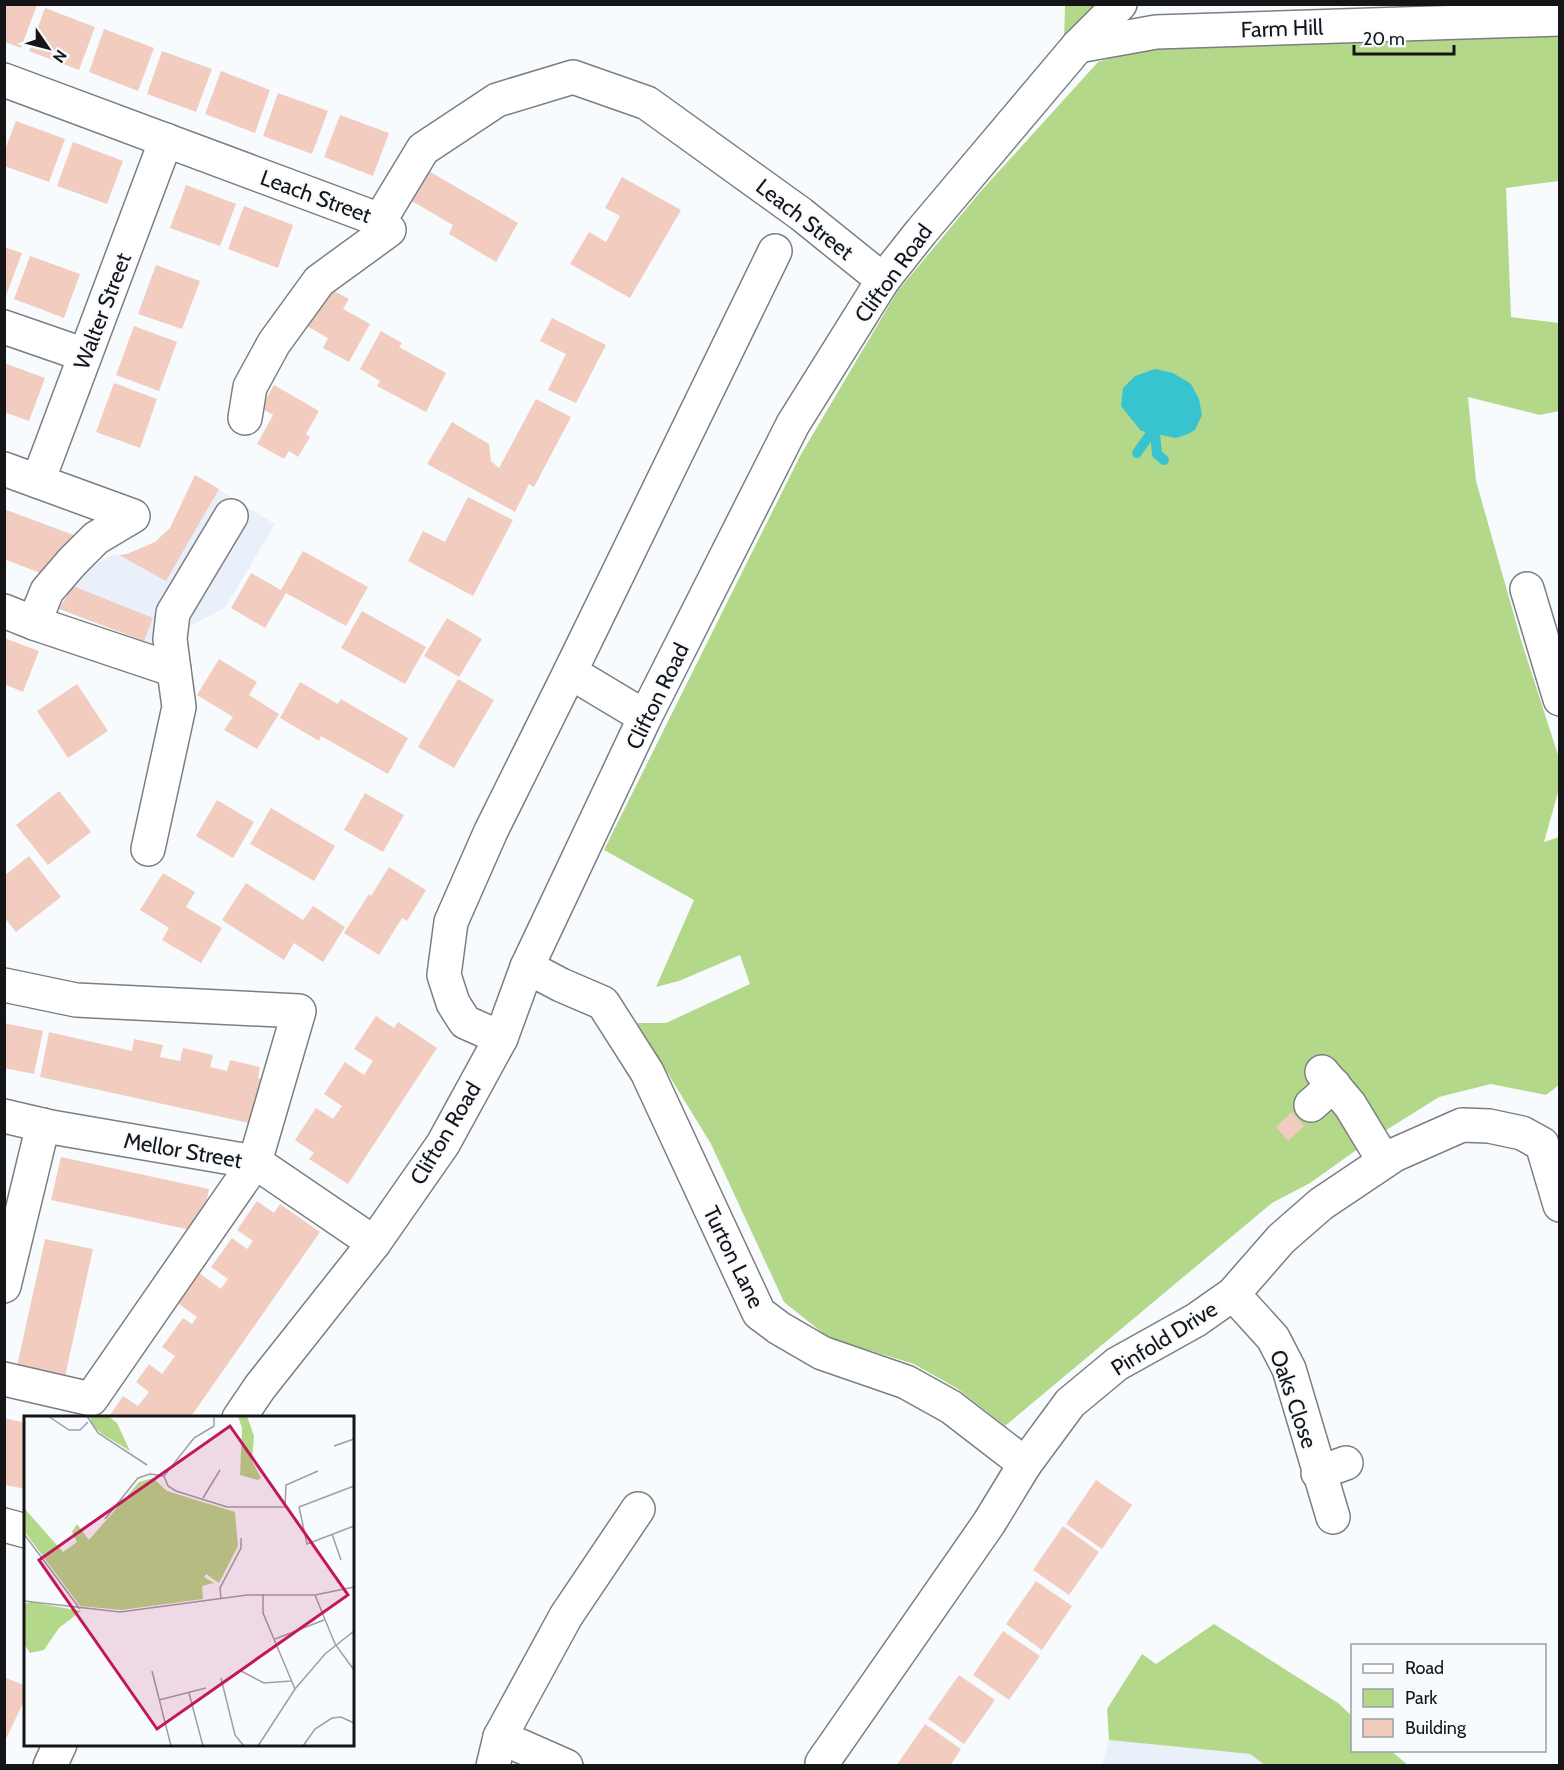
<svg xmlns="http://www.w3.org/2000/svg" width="1564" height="1770" viewBox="0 0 1564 1770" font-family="Cabin,sans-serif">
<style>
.built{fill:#e9f0fa}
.green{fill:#b4d889}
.water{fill:#38c4ce}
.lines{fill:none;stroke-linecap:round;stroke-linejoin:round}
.stream{stroke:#38c4ce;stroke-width:10}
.building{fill:#f2cdbf}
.minor-casing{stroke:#7c7e81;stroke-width:36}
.minor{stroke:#fff;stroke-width:33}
.labels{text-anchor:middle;stroke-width:4.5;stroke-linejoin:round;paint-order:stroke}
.street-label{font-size:22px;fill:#151517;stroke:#f8fbfe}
.inset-road{fill:none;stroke:#9d9fa2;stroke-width:1.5}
.view{fill:#c2185b;fill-opacity:0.15;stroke:#c2185b;stroke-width:3}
.inset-edge{fill:none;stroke:#151517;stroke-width:3}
</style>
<rect width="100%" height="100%" fill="#f8fbfe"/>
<g class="built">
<path d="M195 475 275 524 225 608 154 645 59 609 73 586 90 568 110 556 127 554 155 542 170 528Z"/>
<path d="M1109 1740 1250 1754 1265 1765 1102 1766Z"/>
</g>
<g class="green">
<path d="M1065 5H1101L1064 42Z"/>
<path d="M1559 28V181L1506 188 1511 317 1559 323V411L1540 415 1468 397 1476 481 1521 640 1559 758V789L1544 842 1559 837V1085L1546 1095 1491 1084 1439 1097 1372 1139 1310 1183 1272 1203 1005 1426 958 1389 914 1364 829 1338 784 1302 711 1144 637 1023H666L750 984 740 955 679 981 656 987 694 900 604 850 800 456 897 292 981 191 1098 62 1157 43Z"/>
<path d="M1214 1624 1338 1703 1352 1716V1750L1391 1751 1408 1765H1265L1250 1754 1109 1740 1107 1709 1142 1654 1156 1664Z"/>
</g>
<path class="water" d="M1155 369 1173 373 1191 384 1199 399 1202 415 1195 430 1188 434 1176 438 1141 431 1121 406 1123 388 1135 376Z"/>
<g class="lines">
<g class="stream">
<path d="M1155 434 1157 454 1164 460"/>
<path d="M1137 453 1151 433"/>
</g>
</g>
<g class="building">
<path d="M5 4 37 5 21 48 5 42Z"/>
<path d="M45 8 95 27 79 70 29 51Z"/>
<path d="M104 29 154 48 138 91 89 72Z"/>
<path d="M162 51 212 69 196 112 147 94Z"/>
<path d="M221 71 270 90 255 133 205 114Z"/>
<path d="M278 93 328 111 312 154 263 136Z"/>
<path d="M340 115 389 133 373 176 324 157Z"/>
<path d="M16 121 65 139 49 182 4 166V152Z"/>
<path d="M73 142 123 161 107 204 57 186Z"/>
<path d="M427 170 518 223 496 262 449 234 453 225 410 200Z"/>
<path d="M622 177 681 210 630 298 570 264 589 232 606 242 620 216 605 208Z"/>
<path d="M186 185 236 204 220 246 170 228Z"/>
<path d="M244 206 293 225 278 268 228 249Z"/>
<path d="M4 247 22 253 6 296 4 295Z"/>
<path d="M30 256 80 274 64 318 14 299Z"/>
<path d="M156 265 200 281 182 329 138 314Z"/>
<path d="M329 288 349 299 343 309 370 324 349 362 323 348 328 338 307 326Z"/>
<path d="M552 318 606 345 576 403 548 390 566 354 540 341Z"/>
<path d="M134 326 177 342 159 391 116 375Z"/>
<path d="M381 331 402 343 399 347 446 373 426 412 377 386 380 381 360 369Z"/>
<path d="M4 363 45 378 29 421 4 412Z"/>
<path d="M114 383 157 399 140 448 96 432Z"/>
<path d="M274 385 319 411 306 434 310 437 298 457 289 451 284 459 257 444 273 415 261 408Z"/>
<path d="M536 399 571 417 534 487 529 484 515 512 427 464 452 422 489 444 491 461 499 468Z"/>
<path d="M195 475 219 489 166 581 119 555 127 554 155 542 170 528Z"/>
<path d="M468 497 513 520 473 596 408 561 423 531 445 542Z"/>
<path d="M4 509 79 537 48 576 4 559Z"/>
<path d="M303 551 368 587 346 626 286 593 265 628 231 608 251 573 281 590Z"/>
<path d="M73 586 153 618 144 641 59 609Z"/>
<path d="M362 611 426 647 405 684 341 648Z"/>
<path d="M447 618 482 639 459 677 424 656Z"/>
<path d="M4 638 39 651 23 692 4 684Z"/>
<path d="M219 659 257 682 249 695 279 714 257 749 224 730 233 717 197 695Z"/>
<path d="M458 679 494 700 454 768 418 747Z"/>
<path d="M300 682 338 704 341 699 408 738 388 774 321 736 319 741 280 718Z"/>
<path d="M77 684 108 731 68 758 37 711Z"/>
<path d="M59 791 91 832 48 865 16 825Z"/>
<path d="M365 793 404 815 383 852 344 830Z"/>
<path d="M217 800 254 822 233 858 196 836Z"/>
<path d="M271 808 335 846 314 881 250 844Z"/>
<path d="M29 856 61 897 16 932 4 917V876Z"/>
<path d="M389 867 426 890 407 921 402 918 379 955 344 933 369 894 371 896Z"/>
<path d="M163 873 195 892 186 907 222 928 201 963 162 940 169 928 140 910Z"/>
<path d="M246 883 303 920 313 906 345 927 323 962 294 943 284 960 222 920Z"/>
<path d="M376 1016 394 1028 398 1022 437 1048 348 1184 309 1159 314 1153 295 1140 316 1108 333 1119 342 1106 324 1094 345 1062 364 1075 373 1061 354 1049Z"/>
<path d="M4 1023 43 1031 34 1074 4 1068Z"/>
<path d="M49 1032 132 1051 134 1039 163 1045 160 1057 180 1061 183 1048 213 1055 210 1067 227 1071 230 1060 260 1067 258 1078 269 1081 258 1125 40 1077Z"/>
<path d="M1292 1112 1304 1126 1288 1141 1276 1127Z"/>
<path d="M61 1157 209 1189 200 1232 51 1200Z"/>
<path d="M257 1201 274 1213 280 1204 320 1232 190 1418H108L123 1396 138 1406 149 1392 136 1382 149 1364 162 1374 175 1356 162 1347 183 1318 192 1324 197 1317 170 1298 191 1267 221 1289 228 1279 211 1267 232 1238 247 1249 253 1241 237 1230Z"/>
<path d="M45 1239 93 1249 64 1381 16 1371Z"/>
<path d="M4 1418 26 1423V1489L4 1485Z"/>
<path d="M1096 1480 1132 1505 1102 1549 1066 1524Z"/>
<path d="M1063 1526 1099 1552 1069 1595 1033 1570Z"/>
<path d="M1036 1581 1072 1606 1042 1650 1006 1624Z"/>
<path d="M1003 1631 1040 1656 1009 1700 973 1675Z"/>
<path d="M959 1675 995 1700 964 1744 928 1719Z"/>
<path d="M4 1677 26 1686V1697L4 1743Z"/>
<path d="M925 1724 961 1749 950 1766H896Z"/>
</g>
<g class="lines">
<defs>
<g id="minor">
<path d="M1078 46 1156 32 1560 19"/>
<path d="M4 80 380 220 423 149 497 100 573 77 647 103 801 214 883 280"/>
<path d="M4 327 85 355"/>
<path d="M245 418 250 387 274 343 319 281 389 230"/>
<path d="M4 469 133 516 96 538 72 562 47 591 34 623"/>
<path d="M38 481 166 140"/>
<path d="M1527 589 1560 699"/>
<path d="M4 611 34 623 174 670 179 707 148 849"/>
<path d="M174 670 170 639 173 613 231 516"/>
<path d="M570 672 775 251"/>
<path d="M527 967 561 985 603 1003 647 1072 759 1313 779 1328 822 1353 906 1382 951 1407 1025 1464"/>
<path d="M4 985 76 1000 299 1011 255 1162 91 1399 4 1379"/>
<path d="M501 1038 465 1022 453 1003 444 975 451 922 491 831 570 672 645 717"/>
<path d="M1322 1072 1350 1105 1384 1161"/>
<path d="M1311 1105 1334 1085"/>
<path d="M4 1116 51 1127 255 1162 374 1243"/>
<path d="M4 1286 43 1125"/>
<path d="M1233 1294 1273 1338 1289 1369 1333 1517"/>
<path d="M239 1418 260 1387 374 1243 443 1144 501 1038 527 967 645 717 793 424 883 280 921 232 1078 46 1120 4"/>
<path d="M1318 1473 1346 1463"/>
<path d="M4 1525 26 1531"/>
<path d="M500 1737 566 1766"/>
<path d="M50 1766 60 1744"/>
<path d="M493 1766 500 1737 566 1616 638 1509"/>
<path d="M825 1766 822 1763 989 1523 1025 1464 1070 1403 1117 1364 1196 1320 1233 1294 1281 1239 1321 1204 1394 1155 1462 1125 1489 1126 1522 1133 1542 1144 1560 1205"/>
</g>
</defs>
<use href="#minor" class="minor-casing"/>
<use href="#minor" class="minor"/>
</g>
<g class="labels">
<g class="street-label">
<text transform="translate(1282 28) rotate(-2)" y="8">Farm Hill</text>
<text transform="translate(316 196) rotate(20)" y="8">Leach Street</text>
<text transform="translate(805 219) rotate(38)" y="8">Leach Street</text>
<text transform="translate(893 273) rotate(-54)" y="8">Clifton Road</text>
<text transform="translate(102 311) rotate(-69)" y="8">Walter Street</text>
<text transform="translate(657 696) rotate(-64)" y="8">Clifton Road</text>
<text transform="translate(445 1133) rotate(-59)" y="8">Clifton Road</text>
<text transform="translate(183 1150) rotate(10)" y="8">Mellor Street</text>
<text transform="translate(734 1257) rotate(64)" y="8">Turton Lane</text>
<text transform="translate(1164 1338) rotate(-32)" y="8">Pinfold Drive</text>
<text transform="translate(1294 1399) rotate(71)" y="8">Oaks Close</text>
</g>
</g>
<g transform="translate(24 1416)">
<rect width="330" height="330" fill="#f8fbfe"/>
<path d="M66 0H84L93 7 106 35 78 18 68 9ZM214 0H223L230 20 228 45 237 62 234 64 216 59 218 12ZM129 62 143 75 211 96 214 130 195 167 182 158 180 161 190 167 178 170 179 183 97 194 56 190 0 115V92L39 136 53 126 48 116 53 108 65 124 98 86 106 83 103 80 115 66ZM7 186 57 195 35 212 20 234 6 237 0 228V188Z" fill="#b4d889"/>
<path class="inset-road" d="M24 0 45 14H56L64 6M63 0 74 17 123 49M190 0V10L170 22 140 60 144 70 152 75 203 91H261L262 69 294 55M310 30 330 23M330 70 275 91 283 128 330 110M179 82 196 54M81 103 114 62 126 58 140 60M0 118 56 193M308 118 317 144M239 178V197L271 273M291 179 311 228 330 254M197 183 196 172 217 132V122M0 185 96 196 223 179H291L330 171M251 223 300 204M128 255 147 330M217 255 240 267 267 265M197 262 211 319 220 330M165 277 179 330M135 284 182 272M234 330 271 273 301 238 330 215M279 330 291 313 308 302 317 301 330 307"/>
<path class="view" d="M206 10 324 179 133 313 15 144Z"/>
<rect width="330" height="330" class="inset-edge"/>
</g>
<rect width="1564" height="1770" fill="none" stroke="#151517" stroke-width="12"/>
<rect x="1351" y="1644" width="195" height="108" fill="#f8fbfe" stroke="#9d9fa2" stroke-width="1.5"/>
<rect x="1363" y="1664" width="30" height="9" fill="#ffffff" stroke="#9d9fa2" stroke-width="1.5"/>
<text x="1405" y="1674" font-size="18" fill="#151517">Road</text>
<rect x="1363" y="1689" width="30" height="18" fill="#b4d889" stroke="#9d9fa2" stroke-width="1.5"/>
<text x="1405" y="1704" font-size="18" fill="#151517">Park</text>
<rect x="1363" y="1719" width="30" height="18" fill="#f2cdbf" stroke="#9d9fa2" stroke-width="1.5"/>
<text x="1405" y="1734" font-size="18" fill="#151517">Building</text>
<g transform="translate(48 48) rotate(125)" stroke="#f8fbfe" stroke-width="4.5" paint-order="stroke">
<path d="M0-4.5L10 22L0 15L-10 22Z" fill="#151517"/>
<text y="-9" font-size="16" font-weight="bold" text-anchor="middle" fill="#151517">N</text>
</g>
<path d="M1354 45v9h100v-9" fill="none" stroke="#151517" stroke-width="3"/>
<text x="1363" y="45" font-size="18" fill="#151517" stroke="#f8fbfe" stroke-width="4.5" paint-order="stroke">20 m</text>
</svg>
